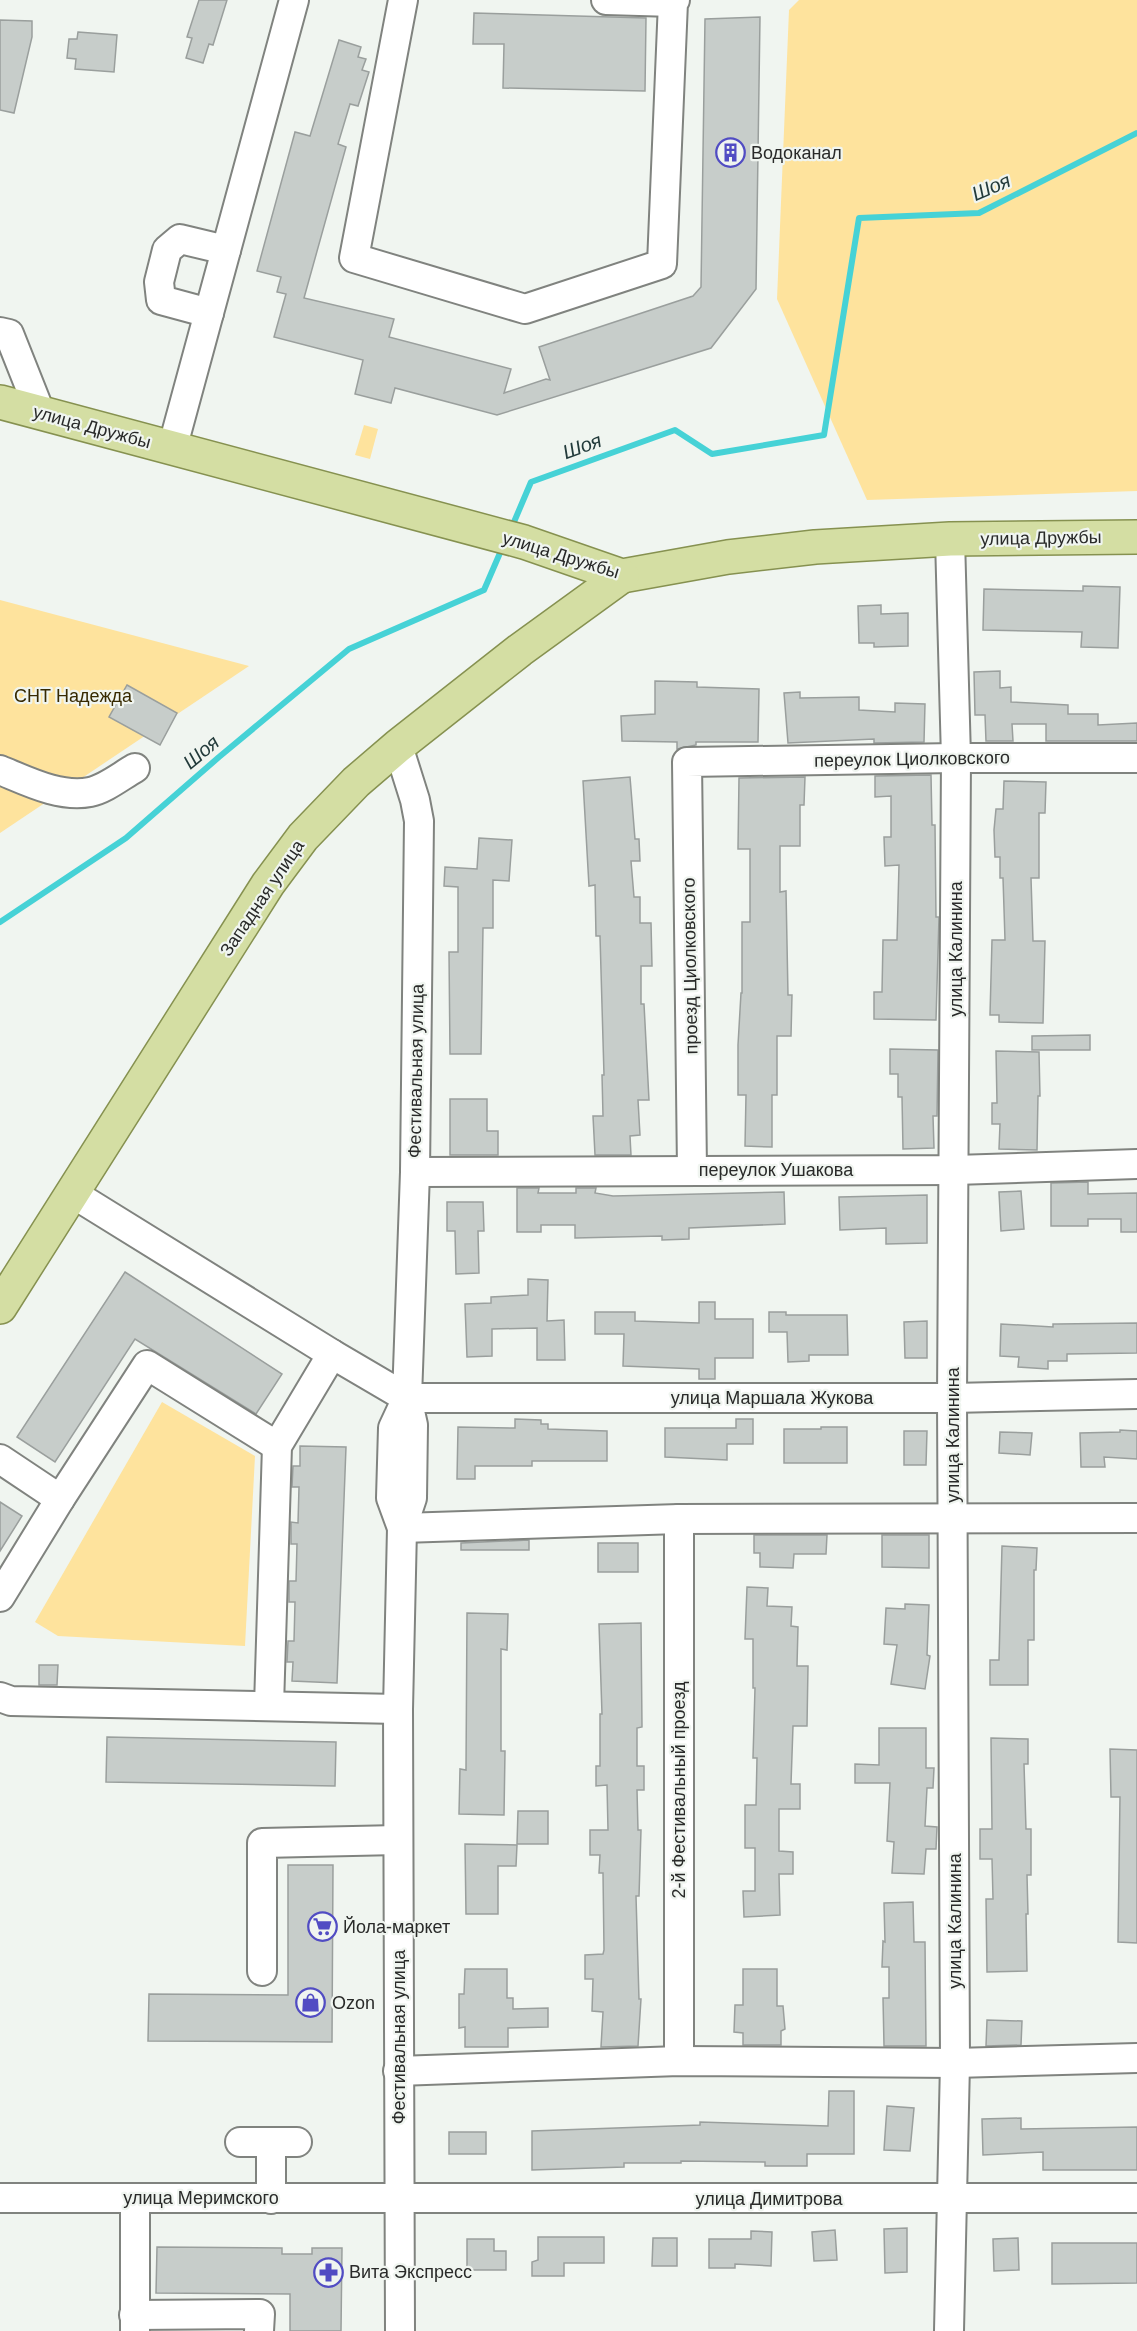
<svg xmlns="http://www.w3.org/2000/svg" width="1137" height="2331" viewBox="0 0 1137 2331" font-family="Arial,sans-serif">
<style>
.green{fill:#fee39d}
.lines{fill:none;stroke-linecap:round;stroke-linejoin:round}
.stream{stroke:#46d2d6;stroke-width:6}
.building{fill:#c7cdca;stroke:#9a9f9d;stroke-width:1.5}
.minor-casing{stroke:#80837f;stroke-width:32}
.major-casing{stroke:#869150;stroke-width:36}
.minor{stroke:#fff;stroke-width:28}
.major{stroke:#d4dea3;stroke-width:33}
.labels{text-anchor:middle;stroke-width:4.5;stroke-linejoin:round;paint-order:stroke}
.poi-label{font-size:18px;fill:#292a29;stroke:#f0f5f0;text-anchor:start}
.street-label{font-size:18px;fill:#292a29;stroke:#f0f5f0}
.park-label{font-size:18px;fill:#372a01;stroke:#f0f5f0}
.water-label{font-size:20px;font-style:italic;fill:#233b3b;stroke:#f0f5f0}
</style>
<rect width="100%" height="100%" fill="#f0f5f0"/>
<g class="green">
<path d="M799 0H1137V491L867 500 777 299 789 10Z"/>
<path d="M364 425 378 429 370 459 355 455Z"/>
<path d="M0 600 249 666 0 833Z"/>
<path d="M162 1402 255 1456 245 1646 58 1636 35 1622Z"/>
</g>
<g class="lines">
<g class="stream">
<path d="M511 529 531 482 675 430 712 454 824 435 859 218 979 213 1137 133"/>
<path d="M0 922 126 838 219 757 349 649 484 590 503 546"/>
</g>
</g>
<g class="building">
<path d="M199 0H227L213 45 209 44 203 63 186 58 192 38 187 37Z"/>
<path d="M474 13 646 18 645 91 503 88 504 44H473Z"/>
<path d="M760 17 756 289 711 348 497 415 395 388 391 403 355 394 363 360 274 337 286 294 277 292 281 277 257 271 295 132 310 136 339 40 361 47 358 57 366 59 362 70 369 72 358 106 350 104 338 144 346 147 304 298 394 319 389 337 511 369 504 393 546 379 550 380 539 347 693 296 701 287 705 19Z"/>
<path d="M0 20 32 21V37L14 113 0 110Z"/>
<path d="M78 32 117 35 114 72 75 69 76 59 67 58 69 39H77Z"/>
<path d="M1083 586 1120 587 1118 648 1081 647 1082 632 983 630 984 589 1083 591Z"/>
<path d="M881 605V614L908 613V646L874 647V643H859L858 606Z"/>
<path d="M1000 671V688L1011 687V702L1068 705V714H1098V725L1137 723V741H1046V724H1012L1013 741H986L985 715H975L974 672Z"/>
<path d="M655 681 697 682V687L759 689 758 742H696V745L677 749V742L622 741 621 716 655 714Z"/>
<path d="M127 685 177 713 160 745 109 717Z"/>
<path d="M800 692V698L859 697V710L895 712V703L925 704 924 742 874 743V739L788 743 784 693Z"/>
<path d="M931 775 932 825H935L936 917H939L936 1020 874 1019V992H882L883 940H897L899 865 885 866 884 837H891V796L875 797V776Z"/>
<path d="M630 777 635 839H639L640 861H631L634 897H640V923H651L652 966H641V1004H644L649 1100H638L640 1135 630 1136 631 1155H595L593 1116H603L602 1075H604L600 936H596L595 885 589 886 583 781Z"/>
<path d="M805 777 804 805H800V846H780V892L786 891 788 995H792L791 1036H777V1095H772V1147L745 1146 746 1095H738V1045L741 993H742V922H750V849H738L739 778Z"/>
<path d="M1004 781 1046 782 1045 813H1039V878H1031L1033 941H1045L1043 1023 999 1022V1015H990L992 940H1005L1003 878H1000V857H995L994 830 996 809H1003Z"/>
<path d="M479 838 512 840 509 881 493 880V928H483L481 1054H450L449 952H458V887L444 886 445 867 477 869Z"/>
<path d="M1090 1035V1050H1032V1036Z"/>
<path d="M890 1049 938 1050 937 1116H933L934 1148 903 1149 902 1097H898V1074H890Z"/>
<path d="M996 1051 1039 1052 1040 1096H1038L1037 1150 999 1149 1000 1124H992V1103H997Z"/>
<path d="M450 1099H487V1131H498V1155H450Z"/>
<path d="M1088 1182V1194L1137 1193V1232H1121V1219H1088V1226H1051V1183Z"/>
<path d="M517 1188H539L538 1193H576V1188H596L595 1193 613 1196 784 1192 785 1224 689 1228V1239L662 1240V1236L575 1238V1225H541V1232H517Z"/>
<path d="M1021 1191 1024 1229 1001 1231 999 1192Z"/>
<path d="M927 1195V1243L886 1244V1228L840 1230 839 1197Z"/>
<path d="M447 1202H483L484 1231H478L479 1273 456 1274 455 1231H447Z"/>
<path d="M125 1272 282 1374 256 1414 135 1339 55 1462 17 1437Z"/>
<path d="M528 1279 548 1280 547 1321 564 1320 565 1360H537V1328L492 1329V1356L467 1357 465 1304 491 1303V1297L528 1295Z"/>
<path d="M699 1302H715V1319H753V1358H715V1379H699V1369L623 1366 624 1334H595V1312H635V1321L699 1323Z"/>
<path d="M769 1312H786V1315H847L848 1355H809V1361L788 1362 787 1332H769Z"/>
<path d="M927 1321V1358H905L904 1322Z"/>
<path d="M1137 1323V1353L1067 1354V1361H1048V1369L1018 1367 1019 1357 1000 1356 1001 1324 1053 1327V1324H1057Z"/>
<path d="M515 1419 541 1420V1424H548V1429L607 1431V1461H532V1466H475V1479H457L458 1427 515 1428Z"/>
<path d="M736 1419H753V1444H727V1460L665 1457V1428H736Z"/>
<path d="M821 1427H847V1463H784V1429H821Z"/>
<path d="M1120 1430 1137 1431V1459L1104 1457 1105 1467H1081L1080 1433 1120 1432Z"/>
<path d="M904 1431H927L926 1465H904Z"/>
<path d="M1000 1432 1032 1433 1030 1455 999 1453Z"/>
<path d="M300 1446 346 1447 337 1683 292 1681 293 1662H287L288 1641H294L295 1602H289V1581H296L297 1544H291V1522L298 1523 299 1487H292L293 1466H300Z"/>
<path d="M0 1502 22 1516 0 1551Z"/>
<path d="M754 1535H827L826 1554H794L793 1568 760 1567V1553H754Z"/>
<path d="M882 1535H929V1568L882 1567Z"/>
<path d="M529 1540V1550H461V1543Z"/>
<rect x="598" y="1543" width="40" height="29"/>
<path d="M1002 1546 1037 1548 1036 1570H1034V1640H1028V1685H990V1660H999Z"/>
<path d="M747 1587 768 1588 767 1606 792 1607 791 1626 798 1627 797 1666H808L807 1726H793L791 1784H800V1809H779V1851L793 1852V1874H779L780 1915 744 1917 743 1891H755V1848H745V1805H756L757 1758H753L755 1688H753V1639H745Z"/>
<path d="M905 1604 929 1605 927 1655 930 1656 925 1689 891 1684 897 1645 884 1644 886 1608 905 1609Z"/>
<path d="M467 1613 508 1614 507 1650 501 1649V1751H505L504 1815 459 1814 460 1769 466 1770Z"/>
<path d="M641 1623 642 1727 637 1728V1766H644V1790H637L638 1830H641L639 1896H636L639 1999H641L638 2046 601 2047 603 2012 592 2011 593 1979H585V1955L603 1954 604 1950 603 1873H599L600 1855H590V1830H608L607 1785 596 1786V1766H600V1714H602L599 1624Z"/>
<path d="M39 1665H58L57 1685H39Z"/>
<path d="M879 1728H926V1768H934L933 1788H927L925 1826 937 1827 936 1849H926L924 1874 892 1873 894 1842 887 1841 890 1783H855V1764L879 1765Z"/>
<path d="M107 1737 336 1742 335 1786 106 1782Z"/>
<path d="M991 1738 1028 1739V1764H1024L1026 1829H1031V1875H1027L1028 1914H1026L1027 1971 987 1972 986 1899H993L992 1859H980V1829H992Z"/>
<path d="M1110 1749 1137 1750V1943L1118 1942 1120 1797H1111Z"/>
<path d="M518 1811H548V1844H517Z"/>
<path d="M465 1844 517 1845 516 1866H498V1914H466Z"/>
<path d="M288 1865H333L332 2042 148 2041 149 1994 288 1995Z"/>
<path d="M913 1902 914 1942H925L926 2046H884L883 1998H889V1967H882L883 1941 885 1942 884 1903Z"/>
<path d="M465 1969H507V1998H513V2009L548 2008V2027L508 2028V2047H465V2027L459 2028V1994H464Z"/>
<path d="M743 1969H777V2006H783L785 2029 781 2031V2045H743V2033L734 2032 735 2005H743Z"/>
<path d="M987 2020 1022 2021 1021 2045 986 2046Z"/>
<path d="M829 2091H854V2154H807V2166H765V2162L681 2161V2163H624V2167L532 2170V2131L700 2125V2122L828 2126Z"/>
<path d="M887 2106 914 2108 910 2151 884 2150Z"/>
<path d="M1021 2118V2129L1137 2127V2170H1043V2152L983 2155 982 2119Z"/>
<rect x="449" y="2132" width="37" height="22"/>
<path d="M907 2228V2272L885 2273 884 2229Z"/>
<path d="M835 2230 837 2260 814 2261 812 2232Z"/>
<path d="M751 2231 772 2232 771 2266 735 2264V2268H709V2239H751Z"/>
<path d="M538 2237H604V2263H564V2276H532V2262L538 2260Z"/>
<path d="M653 2238H677V2266H652Z"/>
<path d="M1018 2238 1019 2270 994 2271 993 2239Z"/>
<path d="M467 2239H494V2251H506V2270H467Z"/>
<path d="M1052 2243H1137V2283L1052 2284Z"/>
<path d="M157 2247 282 2248V2254H312V2248H342L341 2331H290V2294L156 2293Z"/>
</g>
<g class="lines">
<defs>
<g id="minor">
<path d="M403 0 354 258 525 309 662 264 673 2 675 0"/>
<path d="M606 0 673 2"/>
<path d="M209 313 161 300 159 282 167 250 180 239 226 250"/>
<path d="M0 332 9 334 40 412"/>
<path d="M172 449 294 0"/>
<path d="M398 746 415 800 419 821 415 1172 407 1398 413 1425 412 1498 402 1528 398 1709 400 2331"/>
<path d="M0 770C27 781 60 798 90 792 105 789 121 776 135 768"/>
<path d="M692 1170 687 762 956 758H1137"/>
<path d="M415 1172 955 1170 1137 1164"/>
<path d="M72 1193 332 1354 407 1398"/>
<path d="M407 1398H952L1137 1394"/>
<path d="M0 1459 60 1499"/>
<path d="M402 1528 679 1519 1137 1518"/>
<path d="M402 1528 391 1498 393 1428 407 1398"/>
<path d="M0 1597 60 1499 147 1365 277 1446"/>
<path d="M0 1697 11 1701 398 1709"/>
<path d="M269 1706 277 1446 332 1354"/>
<path d="M262 1971V1843L398 1840"/>
<path d="M679 2061V1519"/>
<path d="M398 2071 679 2061 955 2063 1137 2058"/>
<path d="M240 2142H297"/>
<path d="M0 2198H1137"/>
<path d="M135 2198V2331"/>
<path d="M271 2199V2143"/>
<path d="M134 2315 260 2314 259 2331"/>
<path d="M949 2331 955 2063 952 1398 956 758 950 539"/>
</g>
<g id="major">
<path d="M0 402 524 542 622 576 728 557 815 547 950 539 1137 537"/>
<path d="M0 1307 268 884 303 837 356 782 398 746 520 650 622 576"/>
</g>
</defs>
<use href="#minor" class="minor-casing"/>
<use href="#major" class="major-casing"/>
<use href="#minor" class="minor"/>
<use href="#major" class="major"/>
</g>
<defs>
<symbol id="building-ring" viewBox="-11 -11 22 22"><circle r="9.5" fill="#f0f5f0" stroke="#514cc3" stroke-width="1.5"/><path d="M-4-6H4V6H1V3H-1V6H-4ZM-2.5-4.3h1.7v1.8h-1.7ZM.8-4.3h1.7v1.8H.8ZM-2.5-1h1.7V.8h-1.7ZM.8-1h1.7V.8H.8Z" fill="#514cc3"/></symbol>
<symbol id="supermarket-ring" viewBox="-11 -11 22 22"><circle r="9.5" fill="#f0f5f0" stroke="#514cc3" stroke-width="1.5"/><path d="M-6-5.5h2.5l.6 2H6L4.5 2H-2.5L-4.4-4H-6ZM-1.5 3.2a1.3 1.3 0 1 0 .1 0ZM3 3.2a1.3 1.3 0 1 0 .1 0Z" fill="#514cc3"/></symbol>
<symbol id="shop-ring" viewBox="-11 -11 22 22"><circle r="9.5" fill="#f0f5f0" stroke="#514cc3" stroke-width="1.5"/><path d="M-5-2.5h2.3a2.7 3.5 0 0 1 5.4 0H5L5.5 6h-11ZM-1.5-2.5h3a1.5 2.3 0 0 0-3 0Z" fill="#514cc3"/></symbol>
<symbol id="pharmacy-ring" viewBox="-11 -11 22 22"><circle r="9.5" fill="#f0f5f0" stroke="#514cc3" stroke-width="1.5"/><path d="M-2-6h4v4h4v4h-4v4h-4v-4h-4v-4h4Z" fill="#514cc3"/></symbol>
</defs>
<g fill-rule="evenodd">
<use href="#building-ring" x="714" y="136" width="33" height="33"/>
<use href="#supermarket-ring" x="306" y="1910" width="33" height="33"/>
<use href="#shop-ring" x="294" y="1986" width="33" height="33"/>
<use href="#pharmacy-ring" x="312" y="2256" width="33" height="33"/>
</g>
<g class="labels">
<g class="poi-label">
<text x="751" y="159">Водоканал</text>
<text x="343" y="1933">Йола-маркет</text>
<text x="332" y="2009">Ozon</text>
<text x="349" y="2278">Вита Экспресс</text>
</g>
<g class="street-label">
<text transform="translate(92 427) rotate(15)" y="6">улица Дружбы</text>
<text transform="translate(1041 538) rotate(-1)" y="6">улица Дружбы</text>
<text transform="translate(561 555) rotate(17)" y="6">улица Дружбы</text>
<text transform="translate(912 759) rotate(-1)" y="6">переулок Циолковского</text>
<text transform="translate(262 898) rotate(-56)" y="6">Западная улица</text>
<text transform="translate(956 949) rotate(-90)" y="6">улица Калинина</text>
<text transform="translate(690 966) rotate(-91)" y="6">проезд Циолковского</text>
<text transform="translate(416 1071) rotate(-89)" y="6">Фестивальная улица</text>
<text x="776" y="1176">переулок Ушакова</text>
<text x="772" y="1404">улица Маршала Жукова</text>
<text transform="translate(953 1435) rotate(-90)" y="6">улица Калинина</text>
<text transform="translate(679 1790) rotate(-90)" y="6">2-й Фестивальный проезд</text>
<text transform="translate(955 1921) rotate(-90)" y="6">улица Калинина</text>
<text transform="translate(399 2037) rotate(-90)" y="6">Фестивальная улица</text>
<text x="201" y="2204">улица Меримского</text>
<text x="769" y="2205">улица Димитрова</text>
</g>
<g class="park-label">
<text x="73" y="702">СНТ Надежда</text>
</g>
<g class="water-label">
<text transform="translate(991 187) rotate(-23)" y="7">Шоя</text>
<text transform="translate(582 446) rotate(-20)" y="7">Шоя</text>
<text transform="translate(201 752) rotate(-40)" y="7">Шоя</text>
</g>
</g>
</svg>
